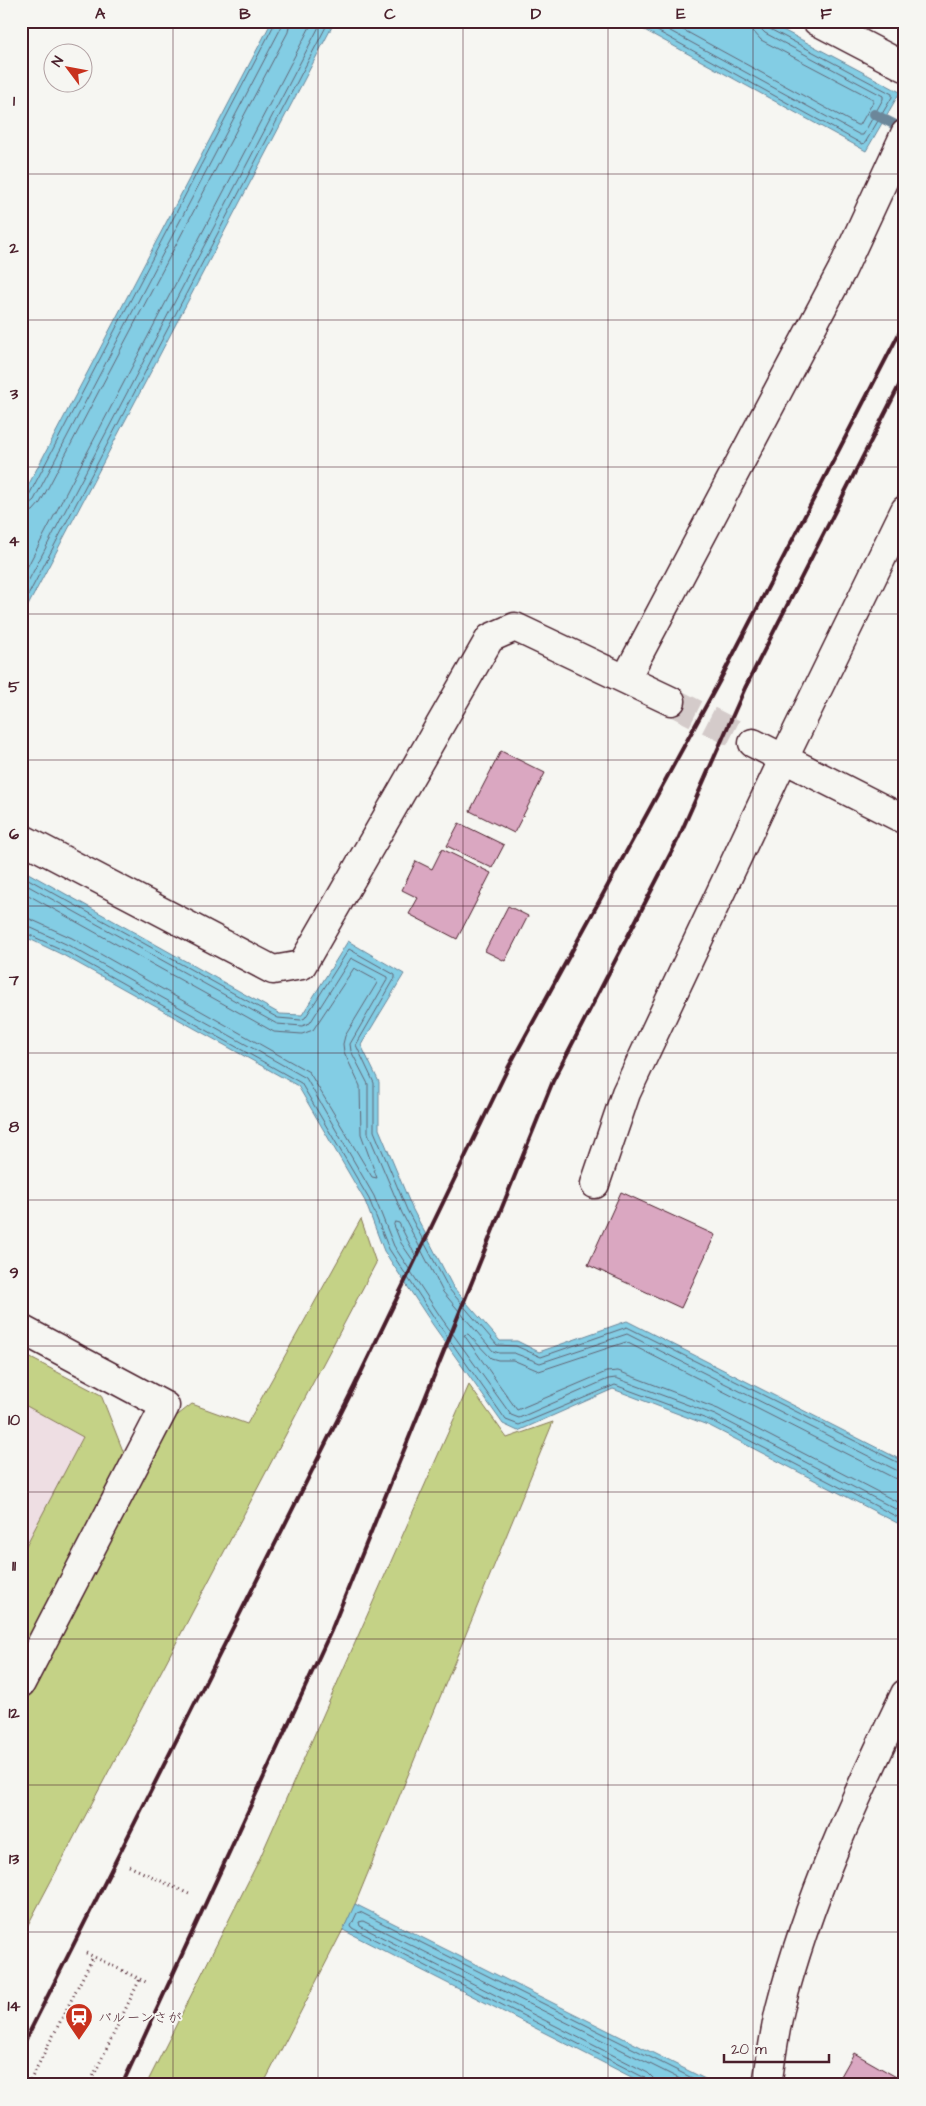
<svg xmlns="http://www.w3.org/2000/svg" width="926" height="2106" viewBox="0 0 926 2106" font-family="'Architects Daughter','Klee One',sans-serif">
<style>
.built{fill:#eedee3}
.green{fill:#c4d286;stroke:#877858}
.water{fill:#83cde4;stroke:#6c879a}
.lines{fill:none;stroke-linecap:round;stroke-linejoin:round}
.shore{stroke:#616575;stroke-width:1}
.stream{stroke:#6c879a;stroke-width:10}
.building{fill:#daa7c1;stroke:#4a1f2b}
.minor-tunnel{stroke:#d4cbca;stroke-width:28;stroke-dasharray:28 14;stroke-linecap:butt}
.minor-casing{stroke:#4a1f2b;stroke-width:31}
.path{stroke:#4a1f2b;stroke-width:3;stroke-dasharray:1 4;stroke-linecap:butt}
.minor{stroke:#f6f6f2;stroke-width:28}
.rail{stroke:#4a1f2b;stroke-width:4}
.grid{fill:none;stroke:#4a1f2b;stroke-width:1;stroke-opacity:0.55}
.labels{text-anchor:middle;stroke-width:4;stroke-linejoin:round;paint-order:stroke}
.poi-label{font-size:14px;fill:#4a1f2b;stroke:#f6f6f2;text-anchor:start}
.neatline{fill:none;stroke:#4a1f2b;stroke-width:2}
.grid-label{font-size:16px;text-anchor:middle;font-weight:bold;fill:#4a1f2b}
</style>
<rect width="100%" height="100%" fill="#f6f6f2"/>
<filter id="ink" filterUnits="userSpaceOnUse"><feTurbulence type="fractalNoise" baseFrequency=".02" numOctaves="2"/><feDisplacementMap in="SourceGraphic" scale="10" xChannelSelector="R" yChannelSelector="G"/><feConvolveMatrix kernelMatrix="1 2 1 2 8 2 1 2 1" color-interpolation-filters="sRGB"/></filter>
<g filter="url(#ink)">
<path class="built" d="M21 1403 84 1437 21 1555Z"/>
<g class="green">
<path d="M361 1219 376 1263 21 1938V1555L83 1437 21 1403V1353L101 1395 125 1456 192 1404 247 1424Z"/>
<path d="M469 1385 507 1438 553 1422 351 1914 263 2085H146L259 1860Z"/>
</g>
<g class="water">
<path d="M272 21H335L21 619V499Z"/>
<path d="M628 21H766L900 92 866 151Z"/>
<path d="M21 869 280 1014 302 1015 348 941 404 974 361 1045 379 1082V1129L412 1208 453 1287 500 1341H517L539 1352 627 1321 905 1462V1527L710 1426 613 1389 518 1431 503 1424 433 1325 384 1251 365 1201 298 1086 63 955 21 935Z"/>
<path d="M355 1904 717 2085H647L343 1930Z"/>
</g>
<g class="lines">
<g class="shore">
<path d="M639 21 862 144 865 143 892 97V94L768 28 765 21"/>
<path d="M652 21 860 135H863L883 99V96L765 33 760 28 759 21"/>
<path d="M667 21 857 125H860L873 102V99L761 40 753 31 751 21"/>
<path d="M21 500 28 497 276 21"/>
<path d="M21 506 28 505 34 500 281 28 282 21"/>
<path d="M21 514 33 511 40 503 288 32 290 21"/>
<path d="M21 579 313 21"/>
<path d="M21 595 322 21"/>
<path d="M21 609 329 21"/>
<path d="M21 875 278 1018 301 1020 305 1018 349 949 395 975V978L356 1045 374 1083V1131L407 1210 449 1289 497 1345 516 1346 541 1357 627 1327 905 1466"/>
<path d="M21 882 277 1024 302 1026 310 1023 351 958 387 977V980L350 1044 351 1051 368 1084V1133L402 1213 443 1292 493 1351 499 1353H514L540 1363 627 1334 898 1471 905 1473"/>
<path d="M21 891 274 1032 302 1034 313 1030 354 968 376 980 377 983 345 1036 343 1044 344 1052 360 1086 361 1134 377 1178 372 1177 309 1072 72 938 30 919 21 917"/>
<path d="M21 925 27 926 68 945 306 1078 374 1196 394 1246 442 1319 511 1415 519 1418 608 1379 616 1378 715 1415 905 1514"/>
<path d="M21 931 65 951 301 1083 369 1199 389 1249 437 1322 506 1420 519 1425 615 1385 712 1421 905 1521"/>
<path d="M395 1222 399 1223 416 1257 415 1260 412 1259 401 1243 394 1225Z"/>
<path d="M905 1480 894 1478 626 1342 539 1371 513 1360H498L491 1358 468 1334 464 1335 517 1410 606 1372 618 1371 718 1409 905 1506"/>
<path d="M648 2085 645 2078 352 1928 351 1926 357 1913 360 1912 706 2085"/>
<path d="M654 2085 653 2078 648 2073 360 1926 359 1922 363 1921 692 2085"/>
</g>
<path class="stream" d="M874 114 905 130"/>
</g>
<g class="building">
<path d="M501 751 545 773 514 833 470 811Z"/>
<path d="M459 823 504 845 492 868 447 846Z"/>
<path d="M442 849 491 873 457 939 409 914 418 898 402 890 416 861 432 869Z"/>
<path d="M508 906 528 916 505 961 485 951Z"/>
<path d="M621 1192 715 1235 681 1308 588 1265Z"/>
<path d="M854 2053 905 2082V2085H836Z"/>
</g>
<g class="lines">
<path class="minor-tunnel" d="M671 701 753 743"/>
<defs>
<g id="minor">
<path d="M817 21 905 67"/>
<path d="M626 678 842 270 905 134"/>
<path d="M753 743 905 820"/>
<path d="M21 838 273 970 302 965 490 638 515 627 671 701"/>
<path d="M595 1184 626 1093 784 758 905 510"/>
<path d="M21 1329 165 1406 21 1683"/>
<path d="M767 2085C771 2060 774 2034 780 2009 808 1899 856 1796 905 1694"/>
</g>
</defs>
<use href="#minor" class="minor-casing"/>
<g class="path">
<path d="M129 1866 189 1894"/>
<path d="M86 1953 146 1982"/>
<path d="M28 2085 93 1957"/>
<path d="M89 2085 140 1979"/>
</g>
<use href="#minor" class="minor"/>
<g class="rail">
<path d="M21 2049 354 1387 508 1068 719 682 905 322"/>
<path d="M122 2085 331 1631 553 1081 678 839 745 688 905 374"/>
</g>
</g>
</g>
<path class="grid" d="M173 21V2085M318 21V2085M463 21V2085M608 21V2085M753 21V2085M21 174H905M21 320H905M21 467H905M21 614H905M21 760H905M21 906H905M21 1053H905M21 1200H905M21 1346H905M21 1492H905M21 1639H905M21 1785H905M21 1932H905"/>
<defs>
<symbol id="station-pin" viewBox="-11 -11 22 30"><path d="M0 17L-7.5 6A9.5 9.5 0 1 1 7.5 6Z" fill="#c8321e" stroke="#f6f6f2"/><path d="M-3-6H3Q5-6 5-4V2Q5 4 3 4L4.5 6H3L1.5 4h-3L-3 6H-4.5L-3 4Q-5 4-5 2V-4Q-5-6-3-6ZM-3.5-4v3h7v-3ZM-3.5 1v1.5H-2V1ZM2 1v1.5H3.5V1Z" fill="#fff"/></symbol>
</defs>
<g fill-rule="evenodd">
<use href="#station-pin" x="63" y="2001" width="32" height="43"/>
</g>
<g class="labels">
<g class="poi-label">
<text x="98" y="2022">バルーンさが</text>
</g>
</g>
<rect width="926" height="2106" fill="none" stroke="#f6f6f2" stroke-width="55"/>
<g transform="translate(68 68) rotate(302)"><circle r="24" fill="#f6f6f2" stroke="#b1a0a2"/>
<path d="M0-4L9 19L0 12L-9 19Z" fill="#c8321e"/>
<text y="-8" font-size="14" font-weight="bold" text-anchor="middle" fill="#4a1f2b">N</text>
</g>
<path d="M724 2054v8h105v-8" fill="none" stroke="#4a1f2b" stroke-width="2.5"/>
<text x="731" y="2054" font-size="15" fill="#4a1f2b" stroke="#f6f6f2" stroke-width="4" paint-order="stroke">20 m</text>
<rect x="28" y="28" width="870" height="2050" class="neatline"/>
<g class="grid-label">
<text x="100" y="19">A</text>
<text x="245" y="19">B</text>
<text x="390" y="19">C</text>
<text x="536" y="19">D</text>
<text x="681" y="19">E</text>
<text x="826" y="19">F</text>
<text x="14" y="106">1</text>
<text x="14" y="253">2</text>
<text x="14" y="399">3</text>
<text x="14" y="546">4</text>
<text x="14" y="692">5</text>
<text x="14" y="839">6</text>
<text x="14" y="985">7</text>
<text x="14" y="1132">8</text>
<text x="14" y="1278">9</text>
<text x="14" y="1425">10</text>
<text x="14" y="1571">11</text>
<text x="14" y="1718">12</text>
<text x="14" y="1864">13</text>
<text x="14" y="2011">14</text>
</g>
</svg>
